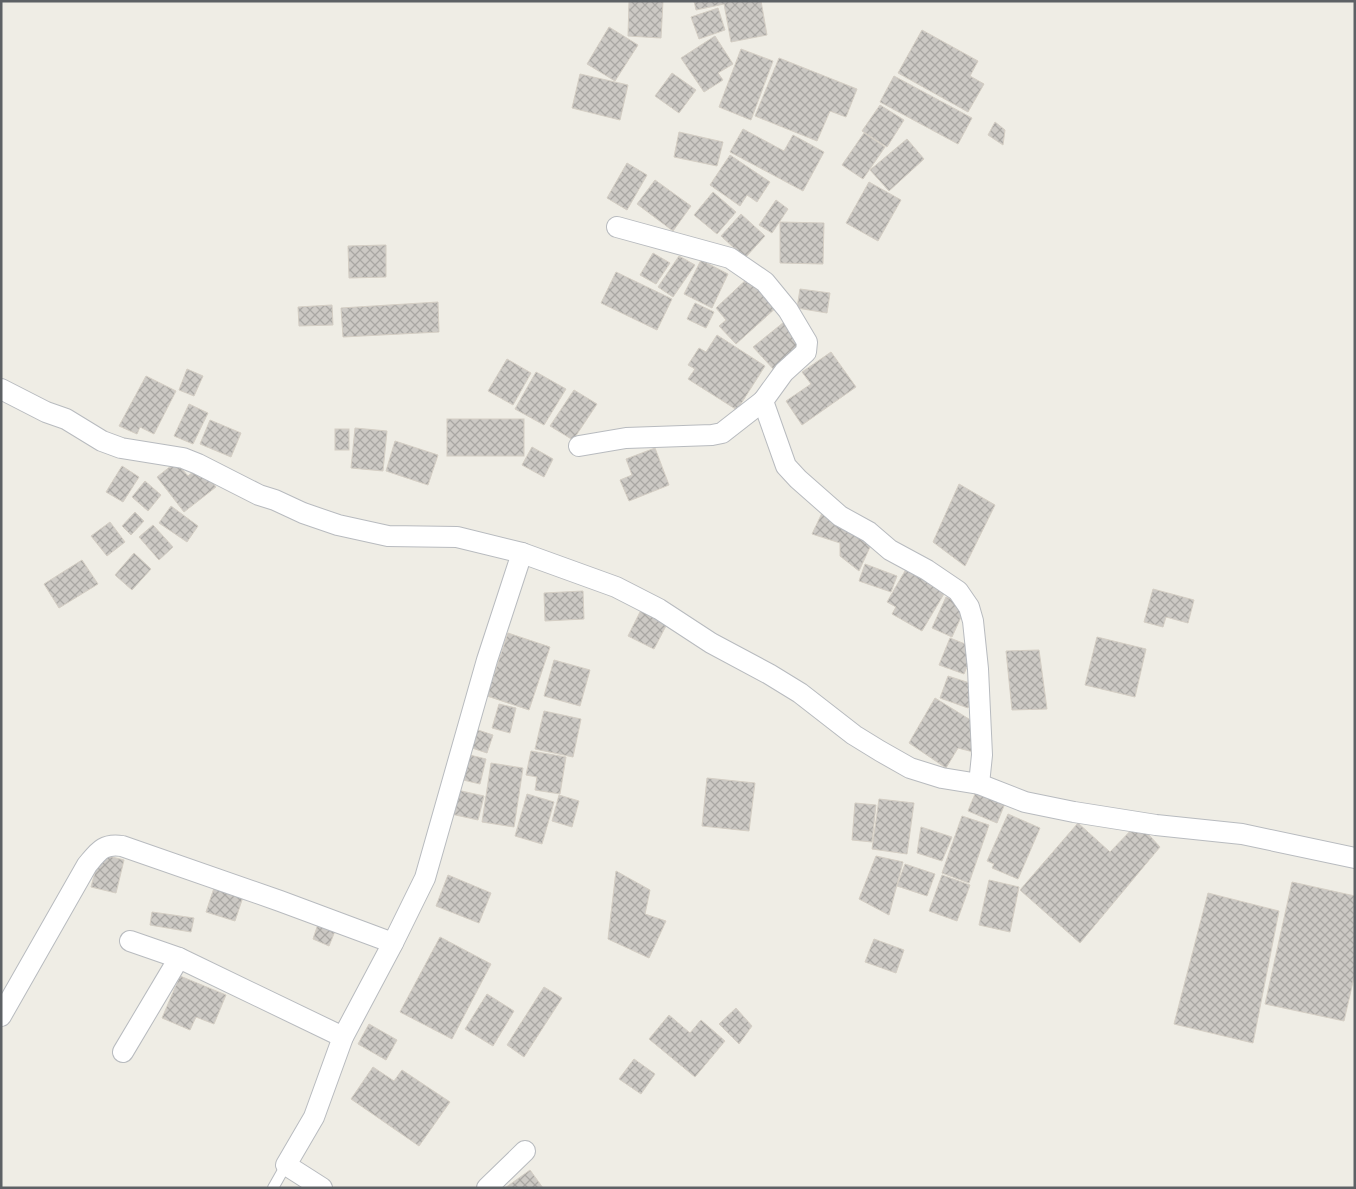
<svg xmlns="http://www.w3.org/2000/svg" width="1356" height="1189" viewBox="0 0 1356 1189" font-family="Quicksand,sans-serif">
<style>
.building{fill:url(#building-cross-hatch);stroke:#d4cec4}
.lines{fill:none;stroke-linecap:round;stroke-linejoin:round}
.service-casing{stroke:#b8bbbf;stroke-width:12}
.minor-casing{stroke:#b8bbbf;stroke-width:22}
.service{stroke:#fff;stroke-width:10}
.minor{stroke:#fff;stroke-width:20}
</style>
<defs>
<pattern id="building-cross-hatch" width="8" height="8" patternUnits="userSpaceOnUse" patternTransform="scale(1.25)"><rect width="8" height="8" fill="#ccc9c4"/><path d="M0 0l8 8M0 8l8-8" fill="none" stroke="#a9a7a3"/></pattern>
</defs>
<rect width="100%" height="100%" fill="#efede5"/>
<g class="building">
<path d="M629 1H663L661 38 628 36Z"/>
<path d="M694 1H761L767 35 731 42 724 4 696 10Z"/>
<path d="M718 8 725 30 699 39 691 17Z"/>
<path d="M609 27 638 45 615 81 587 64Z"/>
<path d="M922 30 978 61 970 76 984 84 968 112 898 73Z"/>
<path d="M715 36 733 64 718 73 723 80 704 92 681 58Z"/>
<path d="M741 49 773 61 751 120 719 107Z"/>
<path d="M779 58 857 89 846 117 830 111 817 141 755 116Z"/>
<path d="M672 73 696 90 679 113 655 96Z"/>
<path d="M580 74 628 85 620 120 572 108Z"/>
<path d="M894 76 972 118 958 144 880 102Z"/>
<path d="M880 105 904 120 887 147 862 131Z"/>
<path d="M995 122 1005 130 1003 145 988 135Z"/>
<path d="M743 129 784 151 793 135 824 152 803 191 730 152Z"/>
<path d="M679 132 723 142 717 166 674 157Z"/>
<path d="M864 133 885 147 863 179 842 165Z"/>
<path d="M907 139 924 159 889 191 870 170Z"/>
<path d="M730 155 770 182 757 202 747 195 740 206 710 185Z"/>
<path d="M627 163 647 175 627 210 607 198Z"/>
<path d="M655 180 691 206 673 231 637 204Z"/>
<path d="M869 182 901 200 878 241 846 223Z"/>
<path d="M713 192 736 212 717 234 694 215Z"/>
<path d="M776 200 788 209 772 233 759 225Z"/>
<path d="M741 214 765 236 745 258 721 236Z"/>
<path d="M780 222 824 223 823 264 780 263Z"/>
<path d="M386 245V277L349 278 348 246Z"/>
<path d="M653 253 670 263 656 284 640 275Z"/>
<path d="M679 256 695 265 673 297 658 287Z"/>
<path d="M701 260 728 274 712 308 684 294Z"/>
<path d="M616 272 672 299 657 330 601 303Z"/>
<path d="M750 276 778 306 736 344 719 326 726 320 716 308Z"/>
<path d="M800 289 830 293 827 313 797 308Z"/>
<path d="M438 302 439 332 343 337 341 308Z"/>
<path d="M695 303 714 312 706 328 687 319Z"/>
<path d="M332 305 333 325 299 326 298 307Z"/>
<path d="M784 322 806 346 776 372 753 347Z"/>
<path d="M717 335 765 366 737 410 688 379 695 369 688 365 699 348 706 352Z"/>
<path d="M831 352 856 387 802 425 786 401 811 384 802 372Z"/>
<path d="M507 359 531 373 513 405 488 391Z"/>
<path d="M187 369 203 376 194 396 179 390Z"/>
<path d="M536 372 566 389 544 425 515 409Z"/>
<path d="M146 376 176 391 154 434 140 427 137 434 119 426Z"/>
<path d="M574 390 597 404 573 440 550 426Z"/>
<path d="M189 404 208 413 193 444 174 436Z"/>
<rect x="447" y="419" width="77" height="37"/>
<path d="M210 420 241 433 231 457 200 444Z"/>
<path d="M355 428 387 431 383 471 351 468Z"/>
<rect x="335" y="429" width="14" height="21"/>
<path d="M395 441 438 455 428 485 386 471Z"/>
<path d="M532 447 553 459 544 477 522 465Z"/>
<path d="M655 448 669 485 629 501 620 480 632 475 626 459Z"/>
<path d="M176 462 188 476 200 466 216 487 184 512 157 477Z"/>
<path d="M122 466 139 477 123 502 106 492Z"/>
<path d="M145 481 161 495 148 511 132 497Z"/>
<path d="M959 484 995 505 965 566 933 542Z"/>
<path d="M171 506 198 526 187 542 159 523Z"/>
<path d="M823 511 863 533 870 547 859 571 840 556V543L812 534Z"/>
<path d="M135 512 144 521 131 535 122 526Z"/>
<path d="M110 522 125 542 107 556 91 536Z"/>
<path d="M153 525 173 547 159 560 139 537Z"/>
<path d="M134 553 151 569 132 590 115 575Z"/>
<path d="M82 560 98 584 59 608 44 584Z"/>
<path d="M865 564 897 576 891 592 859 581Z"/>
<path d="M909 564 948 587 922 631 892 614 896 607 887 602Z"/>
<path d="M1153 589 1194 600 1188 623 1166 617 1163 627 1144 622Z"/>
<path d="M583 591 584 619 545 621 544 593Z"/>
<path d="M946 597 966 606 952 637 932 628Z"/>
<path d="M642 608 668 622 654 649 628 636Z"/>
<path d="M508 633 550 647 529 710 487 696Z"/>
<path d="M1097 637 1146 649 1135 697 1085 685Z"/>
<path d="M950 638 975 648 964 674 939 665Z"/>
<path d="M1039 650 1047 709 1012 710 1006 651Z"/>
<path d="M554 660 590 670 580 706 544 696Z"/>
<path d="M948 676 976 685 968 708 940 698Z"/>
<path d="M935 698 977 724 981 754 958 748 946 768 909 743Z"/>
<path d="M499 704 516 708 510 733 492 728Z"/>
<path d="M544 711 581 719 573 757 535 749Z"/>
<path d="M475 729 493 735 487 753 469 747Z"/>
<path d="M531 751 566 757 560 794 535 790 537 777 526 775Z"/>
<path d="M466 754 486 759 480 784 459 779Z"/>
<path d="M491 763 523 768 514 827 482 822Z"/>
<path d="M707 778 755 783 749 831 702 826Z"/>
<path d="M977 789 1006 801 997 823 968 811Z"/>
<path d="M457 790 484 796 478 820 451 814Z"/>
<path d="M527 794 554 802 542 844 515 836Z"/>
<path d="M559 795 579 801 572 827 552 821Z"/>
<path d="M879 799 914 803 907 854 872 849Z"/>
<path d="M855 803 876 805 872 842 852 840Z"/>
<path d="M1008 814 1040 828 1018 879 992 868 994 864 987 861Z"/>
<path d="M962 816 989 825 969 883 942 873Z"/>
<path d="M1078 823 1110 852 1138 823 1160 847 1080 943 1020 890Z"/>
<path d="M921 827 952 837 942 861 917 853Z"/>
<path d="M100 854 124 860 116 893 91 887Z"/>
<path d="M876 856 903 862 889 915 859 899Z"/>
<path d="M905 864 935 874 927 896 897 886Z"/>
<path d="M616 871 650 890 645 914 666 921 649 958 608 939Z"/>
<path d="M448 875 491 893 479 923 436 906Z"/>
<path d="M942 875 970 885 957 921 929 911Z"/>
<path d="M989 880 1019 887 1010 932 979 925Z"/>
<path d="M1292 882 1355 896V973L1344 1021 1265 1004Z"/>
<path d="M214 888 243 897 235 921 206 912Z"/>
<path d="M1208 893 1279 911 1253 1043 1174 1024Z"/>
<path d="M152 912 194 918 191 932 150 925Z"/>
<path d="M318 924 335 931 329 946 313 939Z"/>
<path d="M440 937 491 964 452 1039 400 1012Z"/>
<path d="M874 939 904 950 896 973 865 962Z"/>
<path d="M180 976 226 995 214 1024 196 1017 190 1030 162 1018Z"/>
<path d="M544 987 562 998 524 1057 507 1045Z"/>
<path d="M487 994 514 1011 493 1046 465 1029Z"/>
<path d="M736 1008 752 1026 739 1044 719 1024Z"/>
<path d="M669 1015 690 1033 701 1020 725 1041 695 1077 649 1039Z"/>
<path d="M369 1024 397 1040 386 1060 358 1044Z"/>
<path d="M634 1059 655 1074 641 1094 619 1079Z"/>
<path d="M373 1067 394 1081 402 1070 450 1102 419 1146 351 1099Z"/>
<path d="M530 1170 543 1188H505Z"/>
</g>
<g class="lines">
<defs>
<path id="service" d="M273 1188 286 1165"/>
<g id="minor">
<path d="M617 227 730 258 765 282 788 310 807 342 806 352 784 372 763 401 786 466 798 479 840 516 869 532 890 550 927 570 958 591 969 607 973 621 978 669 982 755 979 784"/>
<path d="M1 389 46 412 66 419 102 441 121 448 183 458 198 464 259 495 275 500 303 513 338 525 388 536 457 537 522 553 616 587 659 609 711 643 769 674 800 693 854 735 880 751 910 768 942 778 979 784 1025 802 1074 812 1156 825 1242 834 1355 858"/>
<path d="M579 446 626 438 712 435 722 433 763 401"/>
<path d="M130 941 179 958 343 1037"/>
<path d="M1 1016 87 865C98 852 103 843 122 846L280 901 393 943"/>
<path d="M123 1052 179 958"/>
<path d="M322 1188 286 1165 314 1117 343 1037 393 943 425 878 487 660 522 553"/>
<path d="M487 1188 525 1151"/>
</g>
</defs>
<use href="#service" class="service-casing"/>
<use href="#minor" class="minor-casing"/>
<use href="#service" class="service"/>
<use href="#minor" class="minor"/>
</g>
<rect width="1356" height="1189" fill="none" stroke="#5d6165" stroke-width="5"/>
</svg>
